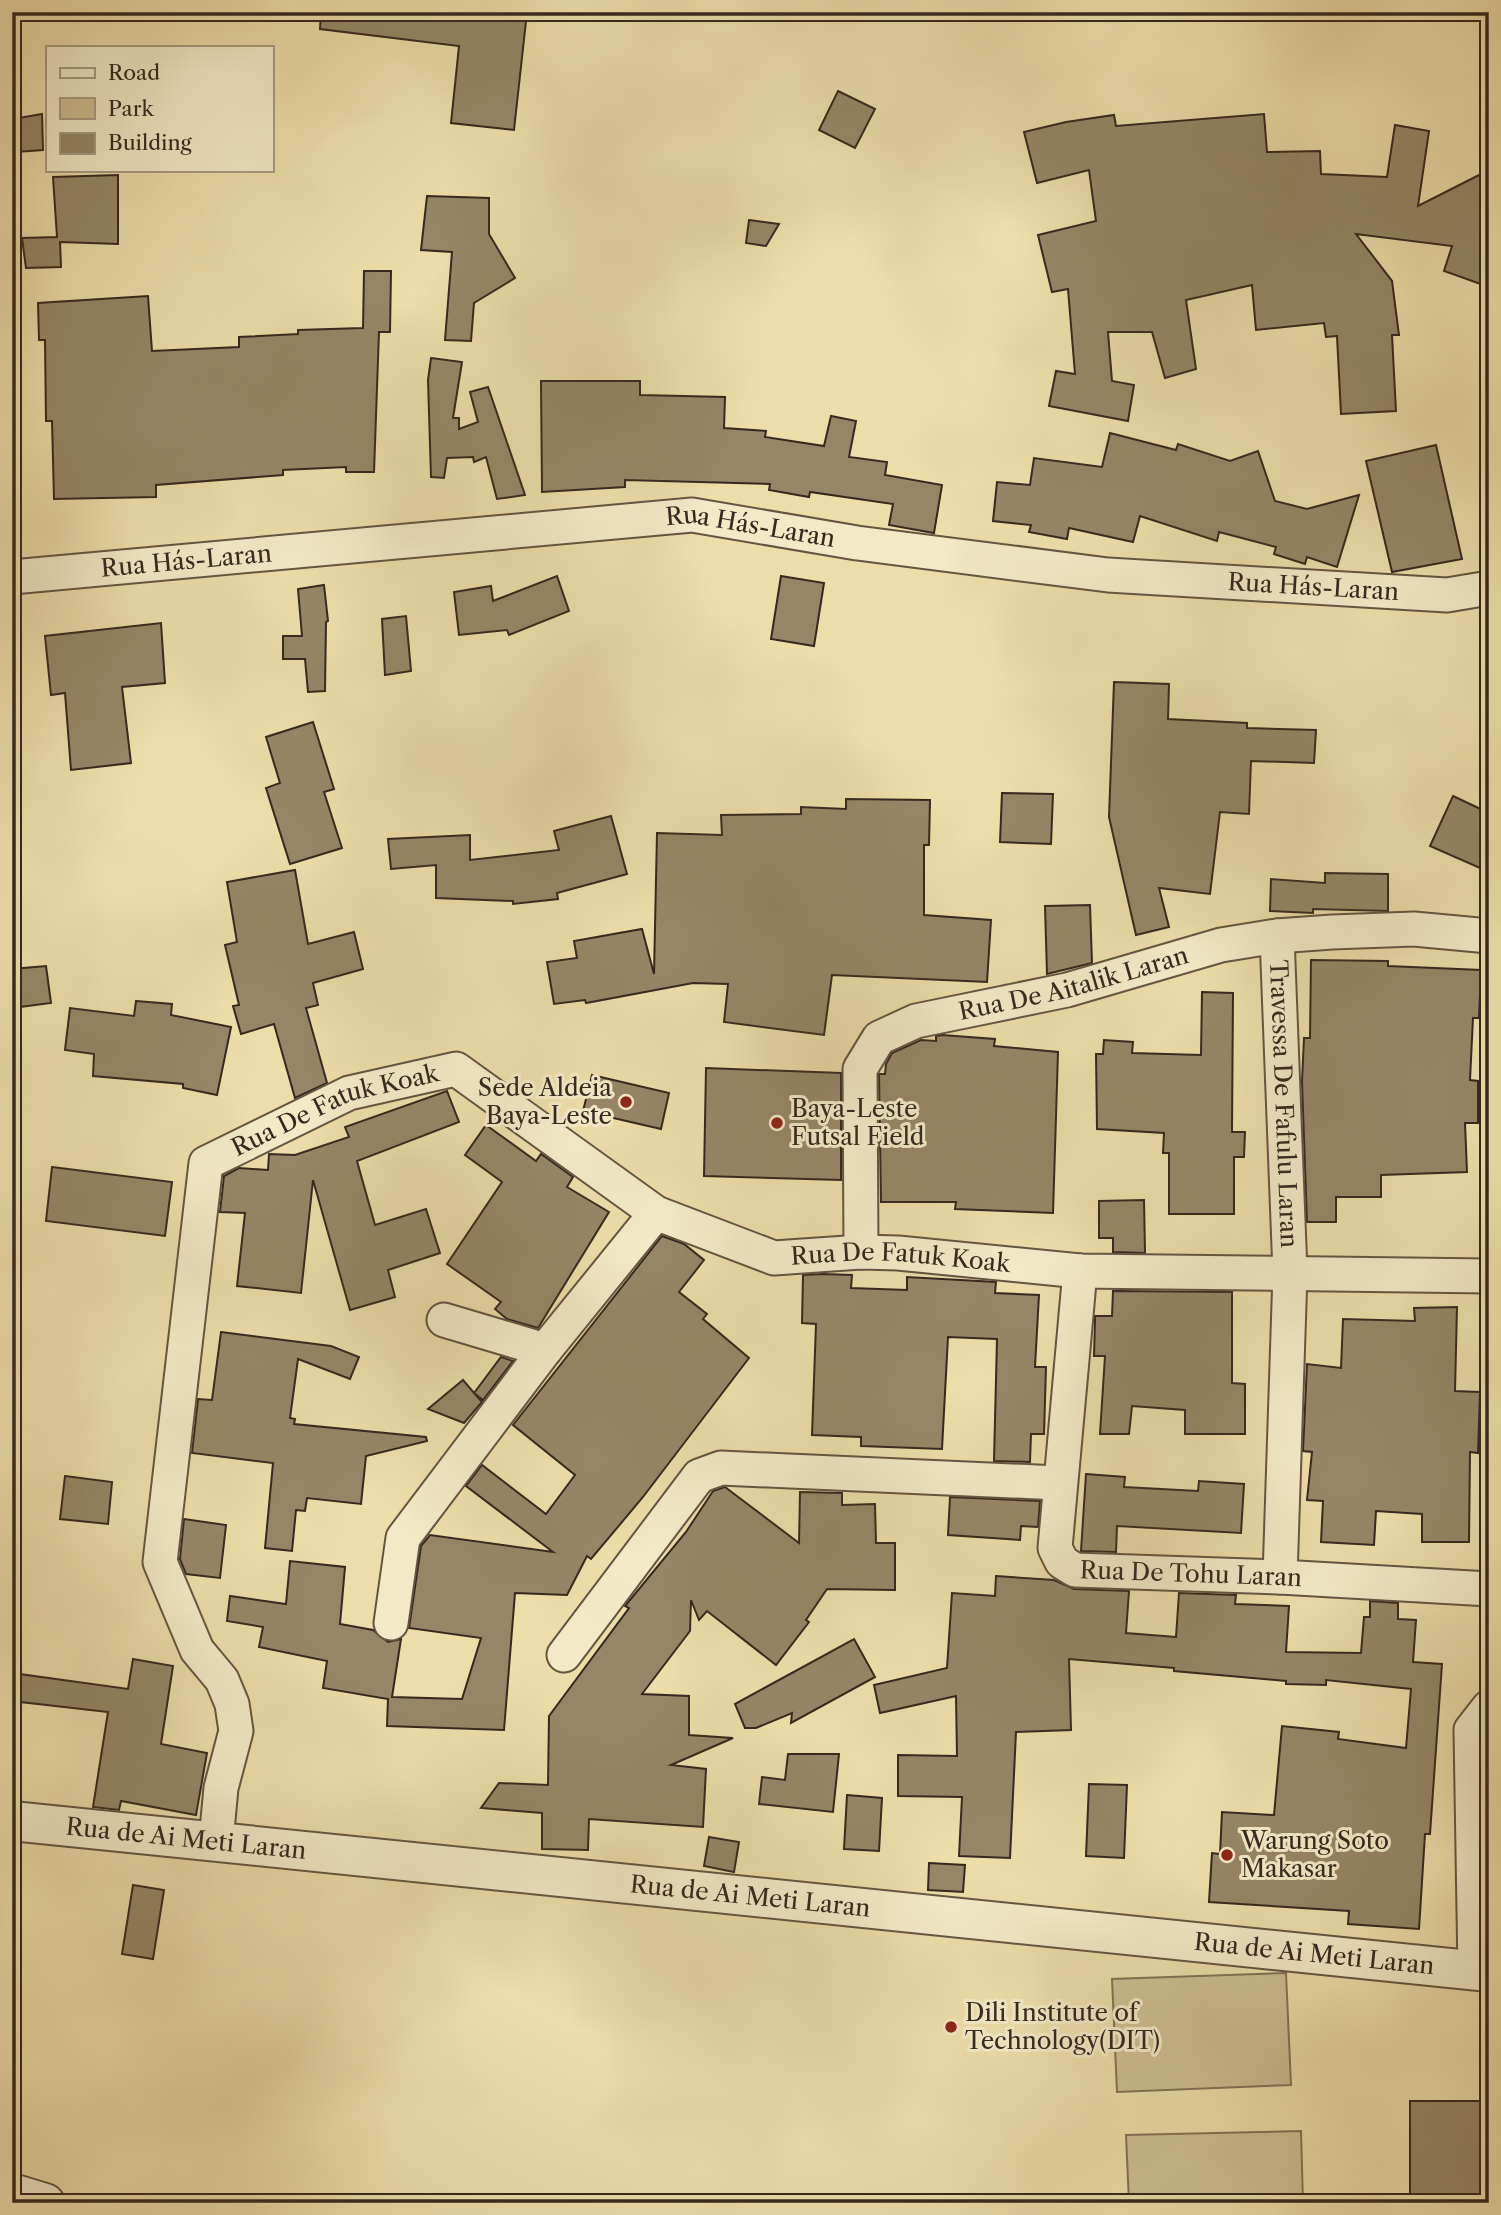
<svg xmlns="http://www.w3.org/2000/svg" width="1501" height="2215" viewBox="0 0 1501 2215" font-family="'Libre Caslon Text',serif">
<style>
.green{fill:#cebe92;stroke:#827358;stroke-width:2}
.building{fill:#968667;stroke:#37281f;stroke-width:2}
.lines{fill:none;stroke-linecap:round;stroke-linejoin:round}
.minor-casing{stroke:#645542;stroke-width:37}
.tertiary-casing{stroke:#645542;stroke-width:42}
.minor{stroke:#f3e9c7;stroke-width:33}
.tertiary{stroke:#f3e9c7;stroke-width:38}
.poi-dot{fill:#8f2418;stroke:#f3e9c7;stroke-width:2.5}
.labels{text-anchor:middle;stroke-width:6;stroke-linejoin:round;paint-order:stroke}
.street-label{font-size:24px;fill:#37281f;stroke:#f3e9c7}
.poi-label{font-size:24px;fill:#37281f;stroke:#f3e9c7;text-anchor:start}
</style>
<rect width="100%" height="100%" fill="#eddda9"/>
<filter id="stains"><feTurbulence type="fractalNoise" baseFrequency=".00286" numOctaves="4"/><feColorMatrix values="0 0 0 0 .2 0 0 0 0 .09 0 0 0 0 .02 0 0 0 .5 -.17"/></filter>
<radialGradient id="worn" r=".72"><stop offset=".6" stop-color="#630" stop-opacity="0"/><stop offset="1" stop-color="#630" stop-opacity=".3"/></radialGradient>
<g class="green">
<path d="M1286 1973 1291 2085 1117 2092 1112 1979Z"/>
<path d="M1301 2131 1303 2203H1129L1126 2135Z"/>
</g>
<g class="building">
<path d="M321 12H527L514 130 451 123 459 46 320 29Z"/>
<path d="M838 91 875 109 855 148 819 130Z"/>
<path d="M42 114 43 150 16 152 13 119Z"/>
<path d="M1264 114 1267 152 1320 151 1321 174 1387 177 1395 125 1429 131 1418 206 1489 170V287L1444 271 1452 246 1356 234 1392 281 1399 335H1392L1396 411 1341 414 1337 336 1326 337 1324 323 1256 330 1252 285 1186 300 1196 369 1165 378 1152 332H1108L1112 381 1134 385 1128 421 1049 406 1056 371 1075 374 1068 289 1052 292 1038 235 1096 221 1089 170 1037 183 1024 132 1066 122 1114 115 1116 126Z"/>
<path d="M118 175V244L60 242 61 267 26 268 22 238 57 237 53 177Z"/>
<path d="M427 196 489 198V234L515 278 474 303 471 341 445 340 452 252 421 250Z"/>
<path d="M749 220 779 224 766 246 746 243Z"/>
<path d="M364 271H391L390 332H379L374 472H346V467L283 470V475L156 485V497L54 499 52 421H46L45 340H39L38 303 148 296 152 351 239 347V337L298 334V330L363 328Z"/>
<path d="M431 358 462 362 453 418H459V429L478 422 470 392 488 387 525 495 497 499 486 457 474 462 473 457 447 458 444 478 431 477 428 380Z"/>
<path d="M541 381H640V395L725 397 724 428 766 431 765 437 824 446 831 416 856 421 849 457 887 462 885 475 942 485 934 533 889 525 893 504 810 492 809 497 769 490 770 484 625 480V487L542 492Z"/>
<path d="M1110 433 1176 450 1178 444 1230 461 1258 451 1275 501 1307 509 1359 495 1337 567 1307 557 1305 564 1274 554 1276 547 1219 532 1217 541 1140 516 1133 542 1069 528 1067 539 1029 532 1031 525 993 521 997 482 1030 485 1034 458 1102 467Z"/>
<path d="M1436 445 1462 559 1392 572 1366 461Z"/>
<path d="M557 576 569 611 509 635 507 630 459 635 454 592 491 586 493 601Z"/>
<path d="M781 576 824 583 814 646 771 639Z"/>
<path d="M324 585 328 621 326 622 325 691 308 692 305 659H283V636H302L298 589Z"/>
<path d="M406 616 411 671 385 675 382 619Z"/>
<path d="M161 623 165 683 122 687 131 763 71 770 65 693 51 695 45 636Z"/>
<path d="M1114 682 1169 684 1168 719 1247 723V728L1316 730 1314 763 1251 761 1249 814 1220 812 1210 894 1159 888 1169 927 1136 935 1109 817Z"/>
<path d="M313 722 334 789 324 792 342 848 290 864 266 788 280 783 266 737Z"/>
<path d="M1002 793 1053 794 1051 844 1000 842Z"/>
<path d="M1453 796 1489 813V872L1430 846Z"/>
<path d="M846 799 930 800 929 845H924V915L991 920 987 982 832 975 824 1035 724 1022 728 984 693 983 586 1003 585 1000 554 1004 547 962 577 958 574 941 642 929 654 974 657 833 722 835 721 815 801 814V807L846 809Z"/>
<path d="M611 816 627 874 557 893 558 899 513 904V901L436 898V865L391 869 388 839 470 835V860L559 850 554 831Z"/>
<path d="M295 870 308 944 354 932 363 969 313 983 318 1005 306 1008 327 1083 295 1098 274 1024 241 1034 233 1006 239 1005 225 945 237 942 227 882Z"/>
<path d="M1325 873 1388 874V911L1313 909V913L1270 911 1271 879 1325 883Z"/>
<path d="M1090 905 1092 963 1047 974 1045 906Z"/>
<path d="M1311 960 1388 961V966L1481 970 1479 1018H1473L1470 1080 1478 1081V1123H1465L1467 1172 1381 1175V1197H1336V1222H1307L1302 1082 1304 1038H1310Z"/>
<path d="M46 966 51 1003 12 1008V969Z"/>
<path d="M1202 992 1233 993 1232 1132H1245L1244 1157H1234V1214H1169V1153H1163L1164 1133 1097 1129 1096 1054H1103L1104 1040 1133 1042 1132 1053 1201 1055Z"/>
<path d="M136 1001 172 1004 171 1015 231 1027 217 1095 183 1088V1084L93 1076 94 1054 65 1050 70 1008 134 1016Z"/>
<path d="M942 1035 995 1039 994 1046 1058 1052 1053 1213 955 1209 956 1202H881L879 1074H885L886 1064 892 1053 921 1040 936 1041V1036Z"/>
<path d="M706 1068 841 1073V1180L704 1176Z"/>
<path d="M592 1075 669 1093 661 1129 583 1111Z"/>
<path d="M447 1091 459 1122 357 1161 375 1225 426 1209 440 1253 388 1270 395 1297 350 1310 313 1180 301 1293 237 1286 245 1213 220 1212 224 1176 239 1168 268 1170 269 1154 295 1155 349 1137 345 1127Z"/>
<path d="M486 1125 536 1161 541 1154 573 1177 567 1187 609 1212 538 1328 507 1319 495 1309 501 1302 447 1264 502 1182 465 1155Z"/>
<path d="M52 1167 172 1182 165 1236 46 1221Z"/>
<path d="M1144 1200 1145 1253 1113 1252V1238H1099V1201Z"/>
<path d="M662 1236 684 1244 704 1260 679 1292 707 1314 703 1319 749 1358 643 1497 591 1559 587 1556 567 1595 515 1593 504 1730 387 1726 388 1699 323 1688 327 1661 259 1647 263 1627 227 1621 230 1596 286 1604 290 1561 345 1567 340 1624 373 1630 388 1642 401 1639 392 1697 462 1699 481 1638 409 1628 421 1546 430 1535 553 1552 466 1486 482 1465 546 1514 575 1475 513 1425Z"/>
<path d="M823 1274 852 1275 851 1288 907 1290V1277L996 1282 995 1293 1039 1295 1035 1367H1046L1044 1434H1031L1030 1462 994 1461 997 1339 948 1337 942 1449 861 1446V1437L812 1435 816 1324 802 1323 803 1275Z"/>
<path d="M1113 1291 1232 1292V1383L1245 1384V1434H1185V1410L1132 1406 1129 1434H1100L1105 1356H1094L1095 1321V1316H1112Z"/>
<path d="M1457 1307 1455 1391 1480 1392 1478 1453 1470 1452 1469 1542H1422V1514L1376 1511 1374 1545 1321 1542 1323 1501 1307 1500 1312 1452 1303 1451 1307 1364 1341 1368 1343 1319 1415 1321 1414 1308Z"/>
<path d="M221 1332 331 1346 359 1357 350 1379 298 1359 290 1418 295 1419 294 1424 426 1437 427 1441 366 1456 361 1504 307 1498 305 1511 296 1510 292 1551 265 1548 273 1463 192 1453 198 1399 212 1400Z"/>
<path d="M501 1357 513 1361 483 1400 474 1393 482 1402 464 1423 428 1409 463 1380 474 1393Z"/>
<path d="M1086 1474 1125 1477 1124 1487 1198 1491 1199 1481 1244 1484 1241 1533 1117 1526 1116 1552 1081 1551Z"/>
<path d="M65 1476 112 1482 108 1524 60 1519Z"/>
<path d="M725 1487 799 1543 800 1492 842 1493V1505L875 1504 876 1543H895V1590L827 1589 806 1620 809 1622 776 1665 707 1611 699 1620 691 1600 690 1631 642 1694 689 1696V1735L733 1738 671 1765 706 1769 703 1827 589 1819 588 1850 542 1849V1813L481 1808 499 1783 548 1785 549 1716 629 1608 625 1606 686 1532 713 1491Z"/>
<path d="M950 1497 1040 1501 1038 1527 1021 1526 1020 1540 948 1535Z"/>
<path d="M184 1519 226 1525 220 1578 186 1574 180 1559Z"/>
<path d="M996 1576 1054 1580 1074 1589 1129 1591 1126 1633 1176 1637 1179 1593 1236 1595 1235 1604 1289 1606 1286 1652 1361 1653 1364 1617H1370V1601L1398 1603V1619L1416 1620 1413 1662 1442 1664 1430 1834H1425L1419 1929 1348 1924 1349 1911 1209 1902 1212 1853 1220 1854 1222 1812 1274 1815 1282 1726 1339 1732 1338 1739 1406 1748 1411 1689 1326 1680V1685L1286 1684V1681L1174 1671V1668L1069 1659 1071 1730 1016 1732 1010 1858 959 1856 962 1797 898 1796V1755L957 1756 956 1696 880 1713 874 1685 947 1668 952 1593 995 1596Z"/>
<path d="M854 1639 875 1677 791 1723 792 1713 756 1728H745L735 1704Z"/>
<path d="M133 1659 173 1666 161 1744 207 1753 196 1815 121 1801 119 1810 93 1807 108 1712 12 1701V1673L128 1689Z"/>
<path d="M788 1754H839L833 1812 759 1804 762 1777 785 1780Z"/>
<path d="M1089 1784 1127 1785 1124 1858 1086 1856Z"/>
<path d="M847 1795 882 1798 879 1851 844 1849Z"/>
<path d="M709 1837 739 1842 734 1872 704 1866Z"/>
<path d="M929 1863 965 1865 963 1892 928 1890Z"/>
<path d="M133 1885 164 1890 153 1959 122 1954Z"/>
<rect x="1410" y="2101" width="79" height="102"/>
</g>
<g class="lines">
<defs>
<g id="minor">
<path id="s1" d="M12 577 692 515 857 543 1108 575 1447 595 1489 588"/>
<path id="s2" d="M1277 936 1290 1273 1280 1577"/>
<path id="s3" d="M861 1252 860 1069 879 1038 916 1021 1067 990 1221 945 1277 936 1332 932 1414 929 1489 936"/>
<path id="s4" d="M1080 1271 1055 1548 1062 1562 1075 1570 1280 1577 1489 1589"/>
<path d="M444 1320 545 1350"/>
<path d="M391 1623 403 1538 545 1350 656 1213"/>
<path d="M564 1655 699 1476 721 1468 1059 1483"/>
<path id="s5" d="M216 1841 221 1788 236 1731 232 1704 222 1680 197 1650 160 1562 206 1163 349 1093 456 1069 656 1213 774 1258 861 1252 898 1253 1080 1271 1489 1276"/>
<path d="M1475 1971 1471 1730 1489 1707"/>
</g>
<g id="tertiary">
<path id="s6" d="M12 1821 1489 1972"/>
<path d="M12 2193 45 2203"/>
</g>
</defs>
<use href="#minor" class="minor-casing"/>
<use href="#tertiary" class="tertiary-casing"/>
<use href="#minor" class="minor"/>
<use href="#tertiary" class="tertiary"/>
</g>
<g class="poi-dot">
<circle cx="626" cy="1102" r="7"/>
<circle cx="777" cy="1123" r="7"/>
<circle cx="1227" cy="1855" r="7"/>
<circle cx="951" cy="2027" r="7"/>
</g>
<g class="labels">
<g class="street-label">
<text dy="8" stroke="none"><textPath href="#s1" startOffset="742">Rua Hás-Laran</textPath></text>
<text dy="8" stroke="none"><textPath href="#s1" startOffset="175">Rua Hás-Laran</textPath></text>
<text dy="8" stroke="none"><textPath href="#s1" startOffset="1309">Rua Hás-Laran</textPath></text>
<text dy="8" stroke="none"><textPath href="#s3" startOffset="422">Rua De Aitalik Laran</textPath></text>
<text dy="8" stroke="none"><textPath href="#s2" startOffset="168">Travessa De Fafulu Laran</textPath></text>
<text dy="8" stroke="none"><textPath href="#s5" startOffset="842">Rua De Fatuk Koak</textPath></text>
<text dy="8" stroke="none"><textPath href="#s5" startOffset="1470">Rua De Fatuk Koak</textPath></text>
<text dy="8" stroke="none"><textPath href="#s4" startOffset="425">Rua De Tohu Laran</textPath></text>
<text dy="8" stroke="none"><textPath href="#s6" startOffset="175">Rua de Ai Meti Laran</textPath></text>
<text dy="8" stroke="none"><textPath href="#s6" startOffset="742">Rua de Ai Meti Laran</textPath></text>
<text dy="8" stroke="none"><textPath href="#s6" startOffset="1309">Rua de Ai Meti Laran</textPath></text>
</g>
<g class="poi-label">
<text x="612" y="1096" text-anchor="end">Sede Aldeia<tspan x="612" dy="28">Baya-Leste</tspan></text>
<text x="791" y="1117">Baya-Leste<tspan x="791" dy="28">Futsal Field</tspan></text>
<text x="1241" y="1849">Warung Soto<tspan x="1241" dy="28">Makasar</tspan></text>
<text x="965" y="2021">Dili Institute of<tspan x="965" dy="28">Technology(DIT)</tspan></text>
</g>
</g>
<rect width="1501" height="2215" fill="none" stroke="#eddda9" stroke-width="42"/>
<rect x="14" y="14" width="1473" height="2187" fill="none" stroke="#37281f" stroke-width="3.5"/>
<rect x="21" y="21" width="1459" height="2173" fill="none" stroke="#37281f" stroke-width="2"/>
<rect x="46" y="46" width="228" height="126" fill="#f3e9c7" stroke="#a89c84" stroke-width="2"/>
<rect x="60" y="68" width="35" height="10" fill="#f3e9c7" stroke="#a89c84" stroke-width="2"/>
<text x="108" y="80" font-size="21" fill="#37281f">Road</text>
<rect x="60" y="98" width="35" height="21" fill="#cebe92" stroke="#a89c84" stroke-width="2"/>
<text x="108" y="116" font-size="21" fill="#37281f">Park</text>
<rect x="60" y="133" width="35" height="21" fill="#968667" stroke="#a89c84" stroke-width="2"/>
<text x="108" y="150" font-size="21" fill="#37281f">Building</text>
<rect width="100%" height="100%" filter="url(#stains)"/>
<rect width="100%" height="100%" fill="url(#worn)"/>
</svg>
